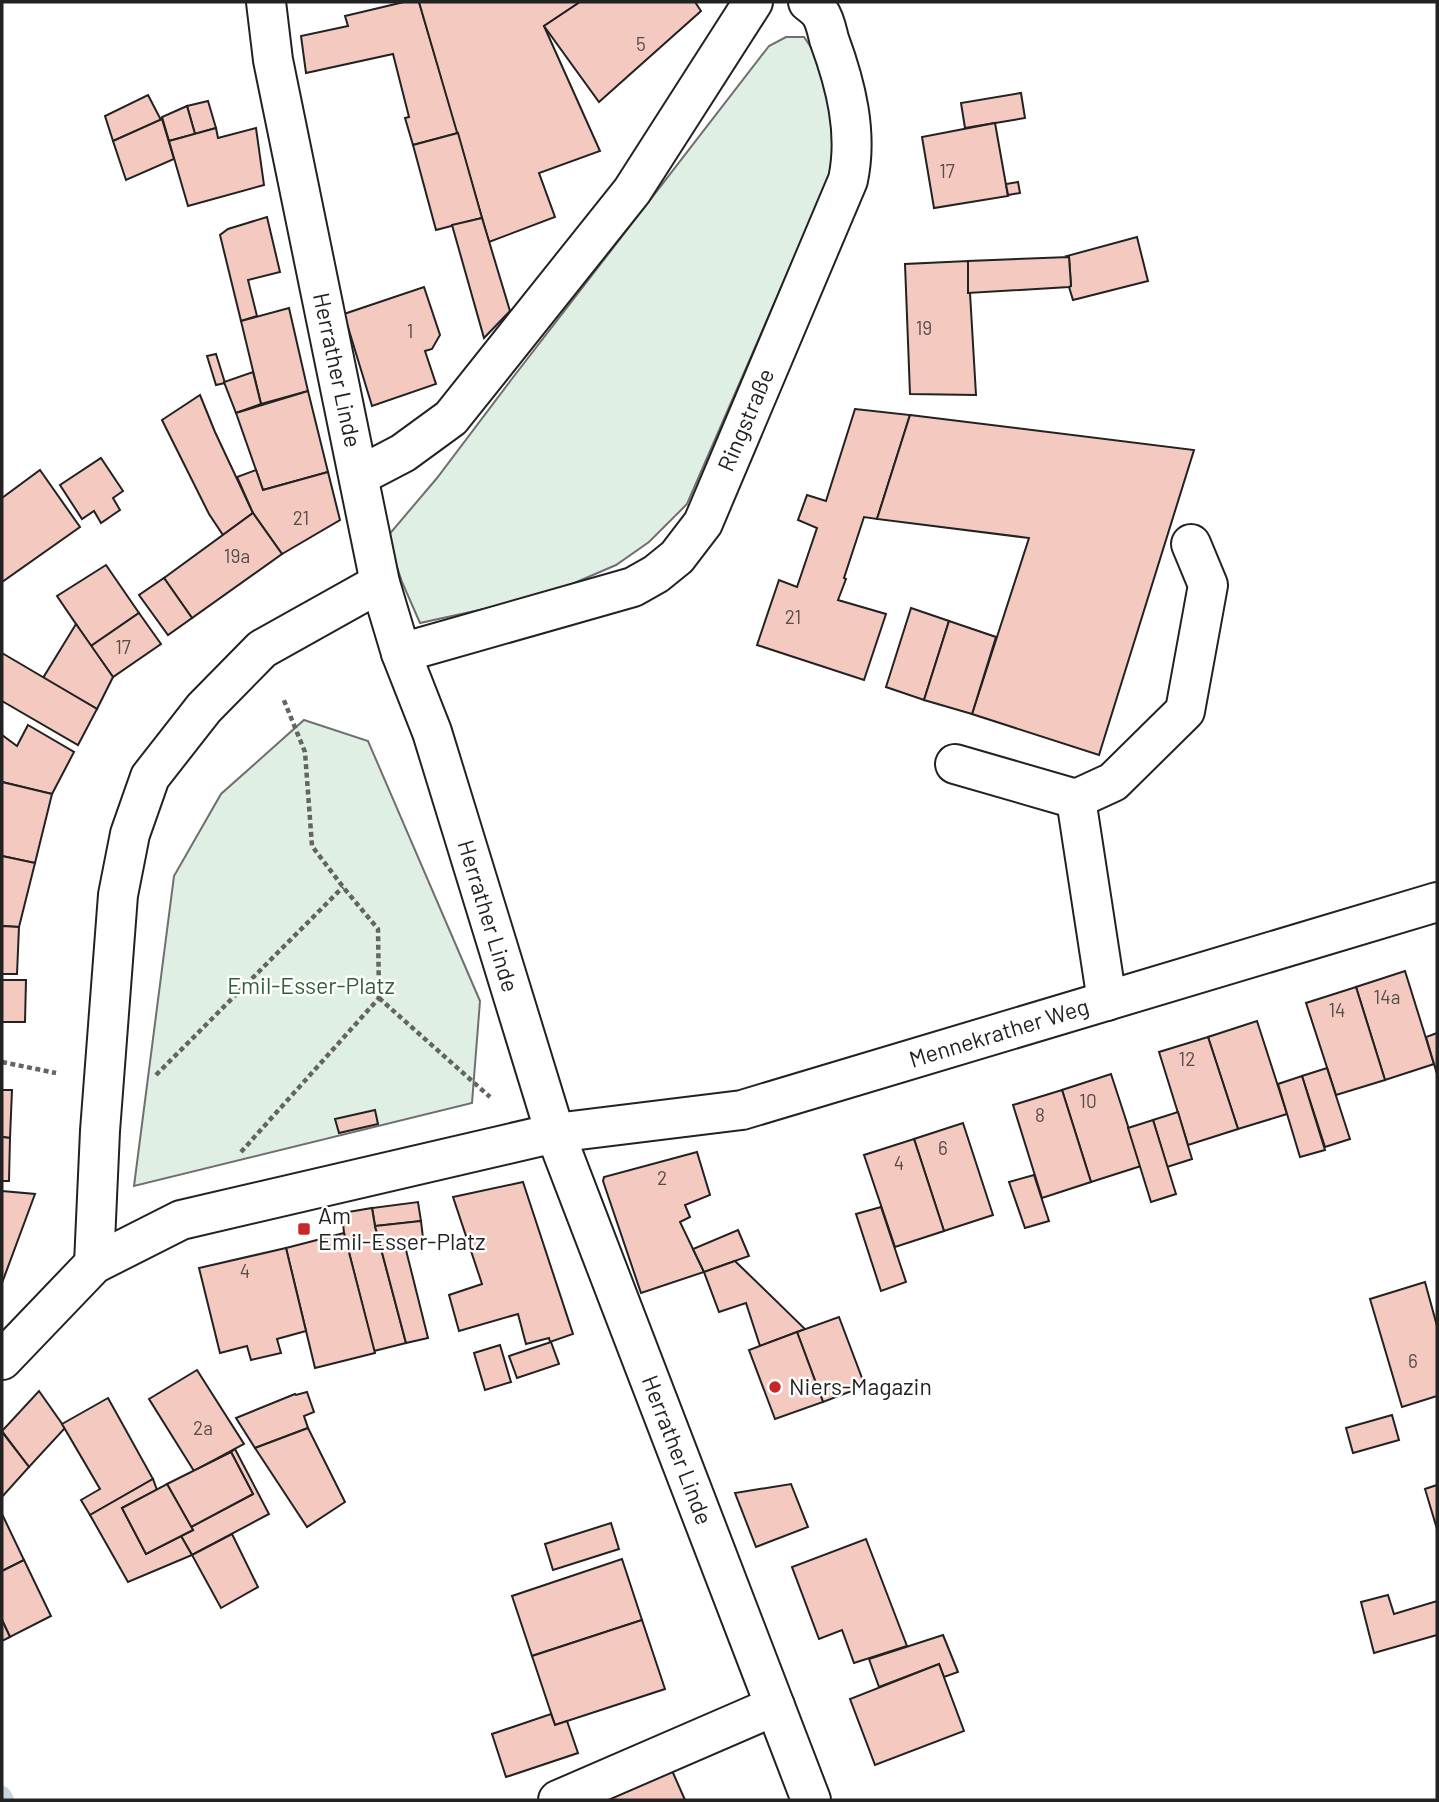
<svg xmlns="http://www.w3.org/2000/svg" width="1439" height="1802" viewBox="0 0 1439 1802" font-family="Barlow,sans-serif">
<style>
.green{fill:#e0efe3;stroke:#6f6f6f;stroke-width:2}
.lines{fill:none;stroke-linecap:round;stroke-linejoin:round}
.stream{stroke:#c7d3dd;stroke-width:18}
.building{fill:#f3c9c0;stroke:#222;stroke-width:2}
.minor-casing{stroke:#222;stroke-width:42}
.path{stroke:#646464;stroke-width:4.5;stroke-dasharray:5 3.5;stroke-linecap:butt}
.minor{stroke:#fff;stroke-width:38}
.poi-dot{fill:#c62828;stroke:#fff;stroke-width:2.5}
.labels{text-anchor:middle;stroke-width:5;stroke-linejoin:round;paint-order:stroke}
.number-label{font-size:19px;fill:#564c4a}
.street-label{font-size:23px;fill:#222;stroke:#fff}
.park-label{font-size:23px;fill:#2f5e38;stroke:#fff}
.poi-label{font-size:23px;fill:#222;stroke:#fff;text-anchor:start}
</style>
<rect width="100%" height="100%" fill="#fff"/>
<g class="green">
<path d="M786 37H804L821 62 839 154 687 504 649 542 616 565 565 587 511 603 420 623 402 582 387 537 437 478 511 380 769 46Z"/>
<path d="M304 720 368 741 480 1001 472 1103 134 1186 174 876 221 794Z"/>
</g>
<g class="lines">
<path class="stream" d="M2 1795 5 1800"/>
</g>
<g class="building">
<path d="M404 2H419L458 133 413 145 405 118 409 117 393 54 306 73 301 36 348 26 345 16Z"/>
<path d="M419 2H580L544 26 600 151 539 173 555 217 489 242Z"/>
<path d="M580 2H695L701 11 599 102 544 26Z"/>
<path d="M1021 93 1025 118 965 128 961 103Z"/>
<path d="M148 95 161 120 113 141 105 116Z"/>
<path d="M208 101 216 128 195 134 187 106Z"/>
<path d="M187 106 195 134 169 141 162 117Z"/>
<path d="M162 119 174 159 126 180 113 141Z"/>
<path d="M995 123 1008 196 934 208 922 137Z"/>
<path d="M216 128 218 138 256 128 264 185 188 206 169 141Z"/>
<path d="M458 133 482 218 436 230 413 145Z"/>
<path d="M1018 182 1020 193 1008 195 1006 184Z"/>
<path d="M267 217 280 272 248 280 257 316 241 321 220 235 228 229Z"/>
<path d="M482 218 510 311 484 338 452 225Z"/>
<path d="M1137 237 1148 281 1073 300 1069 287 1071 286 1069 257 1067 256Z"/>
<path d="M1069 257 1071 286 1069 287 968 293V261Z"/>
<path d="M968 261V293H970L976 395 910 394 905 264Z"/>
<path d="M424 287 440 335 432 349 425 351 436 384 372 406 344 314Z"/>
<path d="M289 308 308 391 261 404 241 321Z"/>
<path d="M216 354 225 383 216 385 207 356Z"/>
<path d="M253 372 261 404 236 413 224 382Z"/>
<path d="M308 391 328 472 263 490 236 413Z"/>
<path d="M200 395 215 432 253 513 223 535 209 514 162 420Z"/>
<path d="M855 409 910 415 877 519 864 517 844 578 846 579 838 600 886 614 864 680 757 645 779 580 797 587 817 528 798 520 807 495 826 501Z"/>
<path d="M910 415 1194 450 1099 755 972 714 1029 538 877 519Z"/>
<path d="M101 458 123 491 113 498 120 510 101 523 94 511 82 519 60 485Z"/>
<path d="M40 470 80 527 2 582V498Z"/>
<path d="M256 470 263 490 328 472 340 520 282 554 253 513 237 477Z"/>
<path d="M253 513 282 554 192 618 164 578Z"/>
<path d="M106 565 139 613 91 646 57 596Z"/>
<path d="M164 578 192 618 168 635 139 595Z"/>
<path d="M911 608 949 621 924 700 886 687Z"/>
<path d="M139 613 161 644 113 677 91 646Z"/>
<path d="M949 621 996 637 972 714 924 700Z"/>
<path d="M76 624 113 677 97 709 43 678Z"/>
<path d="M2 653 97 709 78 745 2 701Z"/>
<path d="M28 725 74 752 52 794 2 782V735L17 746Z"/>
<path d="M2 782 52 794 35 863 2 856Z"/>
<path d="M2 856 35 863 19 927 2 926Z"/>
<path d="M2 926 19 927 17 974H2Z"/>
<path d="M1405 971 1434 1064 1385 1080 1356 987Z"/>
<path d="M2 980H26L25 1022H2Z"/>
<path d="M1356 987 1385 1080 1336 1095 1306 1003Z"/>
<path d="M1257 1021 1287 1114 1238 1129 1208 1037Z"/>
<path d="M1437 1033V1074L1426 1037Z"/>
<path d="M1208 1037 1238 1129 1188 1145 1159 1052Z"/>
<path d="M1327 1068 1350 1139 1325 1147 1302 1076Z"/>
<path d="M1111 1074 1141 1166 1091 1182 1062 1090Z"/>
<path d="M1302 1076 1325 1150 1300 1157 1278 1084Z"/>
<path d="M2 1090H12L10 1138 2 1137Z"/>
<path d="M1062 1090 1091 1182 1042 1198 1013 1105Z"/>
<path d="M375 1110 378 1124 339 1133 335 1119Z"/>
<path d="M1178 1112 1192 1159 1167 1167 1153 1120Z"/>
<path d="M1153 1120 1176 1194 1151 1202 1128 1128Z"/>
<path d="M963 1123 993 1215 944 1231 914 1139Z"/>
<path d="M2 1137 10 1138 9 1181H2Z"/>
<path d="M914 1139 944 1231 895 1247 864 1155Z"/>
<path d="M697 1152 710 1195 685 1205 690 1217 680 1222 704 1272 641 1293 603 1181 604 1177Z"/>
<path d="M1034 1175 1049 1221 1025 1228 1009 1182Z"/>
<path d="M523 1182 573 1334 550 1342 549 1338 526 1344 518 1314 459 1331 449 1295 482 1284 453 1197Z"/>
<path d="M2 1191 35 1194 2 1283Z"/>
<path d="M418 1202 421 1221 375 1226 372 1208Z"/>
<path d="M881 1207 906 1282 881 1291 856 1214Z"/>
<path d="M372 1208 375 1226 406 1343 374 1351 344 1233 342 1213Z"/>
<path d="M421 1221 423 1238 404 1242 428 1338 406 1343 375 1226Z"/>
<path d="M738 1230 749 1256 704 1272 693 1249Z"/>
<path d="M344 1233 375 1353 315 1368 286 1248Z"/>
<path d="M286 1248 306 1331 277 1339 281 1353 251 1360 247 1346 220 1353 199 1268Z"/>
<path d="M735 1261 805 1329 760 1346 746 1303 719 1312 704 1272Z"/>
<path d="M1425 1282 1437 1326V1396L1402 1407 1370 1299Z"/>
<path d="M839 1317 865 1386 823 1402 797 1332Z"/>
<path d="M797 1332 823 1402 775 1419 749 1350Z"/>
<path d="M551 1342 559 1364 517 1378 509 1356Z"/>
<path d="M500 1345 511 1382 485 1390 474 1353Z"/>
<path d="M197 1370 244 1444 194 1471 149 1399Z"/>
<path d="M39 1391 65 1428 29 1467 2 1431Z"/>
<path d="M307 1392 314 1412 304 1416 308 1428 255 1448 236 1418 295 1394 296 1395Z"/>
<path d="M108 1398 153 1479 90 1515 81 1500 100 1489 62 1424Z"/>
<path d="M1392 1415 1399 1440 1353 1453 1346 1428Z"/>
<path d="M308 1428 345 1502 307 1527 255 1448Z"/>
<path d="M2 1432 29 1467 2 1497Z"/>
<path d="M235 1449 269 1514 192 1555 181 1536 193 1530 191 1527 253 1494 231 1452Z"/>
<path d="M231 1452 253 1494 191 1527 167 1484Z"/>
<path d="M153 1479 157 1490 122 1508 146 1554 181 1536 192 1555 128 1582 90 1515Z"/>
<path d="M167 1484 193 1530 146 1554 122 1508Z"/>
<path d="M791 1484 808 1527 756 1547 735 1493Z"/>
<path d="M1437 1485V1529L1425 1489Z"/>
<path d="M2 1514 24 1560 2 1571Z"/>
<path d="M611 1523 619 1549 553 1570 545 1544Z"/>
<path d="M232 1534 258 1587 221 1608 192 1555Z"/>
<path d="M866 1539 907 1646 854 1663 842 1630 819 1639 792 1567Z"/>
<path d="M622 1559 642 1620 532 1656 512 1596Z"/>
<path d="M24 1560 51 1616 10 1637 2 1620V1571Z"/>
<path d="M1388 1595 1394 1614 1437 1601V1635L1374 1653 1361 1602Z"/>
<path d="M2 1620 10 1637 2 1641Z"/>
<path d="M642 1620 665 1689 555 1725 532 1656Z"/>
<path d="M943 1635 958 1672 944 1677 939 1664 879 1687 869 1659Z"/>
<path d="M939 1664 964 1731 875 1765 850 1699Z"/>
<path d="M551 1714 555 1725 567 1721 578 1753 506 1777 492 1734Z"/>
<path d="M670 1766 685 1800H594Z"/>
</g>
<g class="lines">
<defs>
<g id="minor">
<path d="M266 2 273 60 380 583 401 653 432 732 555 1133 811 1800"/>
<path d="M359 476 403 453 451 418 632 191 753 2"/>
<path d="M401 653 633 587 656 574 677 557 703 523 848 180C858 133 846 85 829 39 827 31 825 20 820 13 817 9 812 5 808 2"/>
<path d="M955 764 1076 799 1113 782 1185 711 1208 585 1191 544"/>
<path d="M1076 799 1107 1001"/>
<path d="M94 1264 100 1131 118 895 130 834 150 777 204 708 262 649 380 583"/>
<path d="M2 1360 94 1264 181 1220 555 1133 742 1110 1437 902"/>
<path d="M558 1800 775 1706"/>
</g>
</defs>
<use href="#minor" class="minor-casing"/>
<g class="path">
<path d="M379 998 490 1097"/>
<path d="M2 1062 56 1073"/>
<path d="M156 1075 343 887"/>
<path d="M241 1152 379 998 378 929 343 887 312 846 305 752 283 698"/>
</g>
<use href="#minor" class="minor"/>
</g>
<g class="poi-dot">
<rect x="297" y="1222" width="14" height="14" rx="3.5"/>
<circle cx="775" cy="1387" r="7"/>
</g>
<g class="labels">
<g class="number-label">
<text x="641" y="51">5</text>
<text x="947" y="178">17</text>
<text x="924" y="335">19</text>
<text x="410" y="338">1</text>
<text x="301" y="525">21</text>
<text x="237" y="563">19a</text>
<text x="793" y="624">21</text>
<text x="123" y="654">17</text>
<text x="1387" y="1004">14a</text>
<text x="1337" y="1017">14</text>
<text x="1187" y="1066">12</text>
<text x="1088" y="1108">10</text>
<text x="1040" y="1122">8</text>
<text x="943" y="1155">6</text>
<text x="899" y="1170">4</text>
<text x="662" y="1185">2</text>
<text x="245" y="1278">4</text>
<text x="1413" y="1368">6</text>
<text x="203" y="1435">2a</text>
</g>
<g class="street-label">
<text transform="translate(337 370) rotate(78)" y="8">Herrather Linde</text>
<text transform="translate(746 420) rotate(-67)" y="8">Ringstraße</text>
<text transform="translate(488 916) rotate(73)" y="8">Herrather Linde</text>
<text transform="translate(999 1033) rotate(-17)" y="8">Mennekrather Weg</text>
<text transform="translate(677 1450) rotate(69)" y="8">Herrather Linde</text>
</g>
<g class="park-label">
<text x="311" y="994">Emil-Esser-Platz</text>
</g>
<g class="poi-label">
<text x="318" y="1224">Am<tspan x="318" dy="26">Emil-Esser-Platz</tspan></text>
<text x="789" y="1395">Niers-Magazin</text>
</g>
</g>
<rect width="1439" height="1802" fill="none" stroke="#222222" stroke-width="7"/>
</svg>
